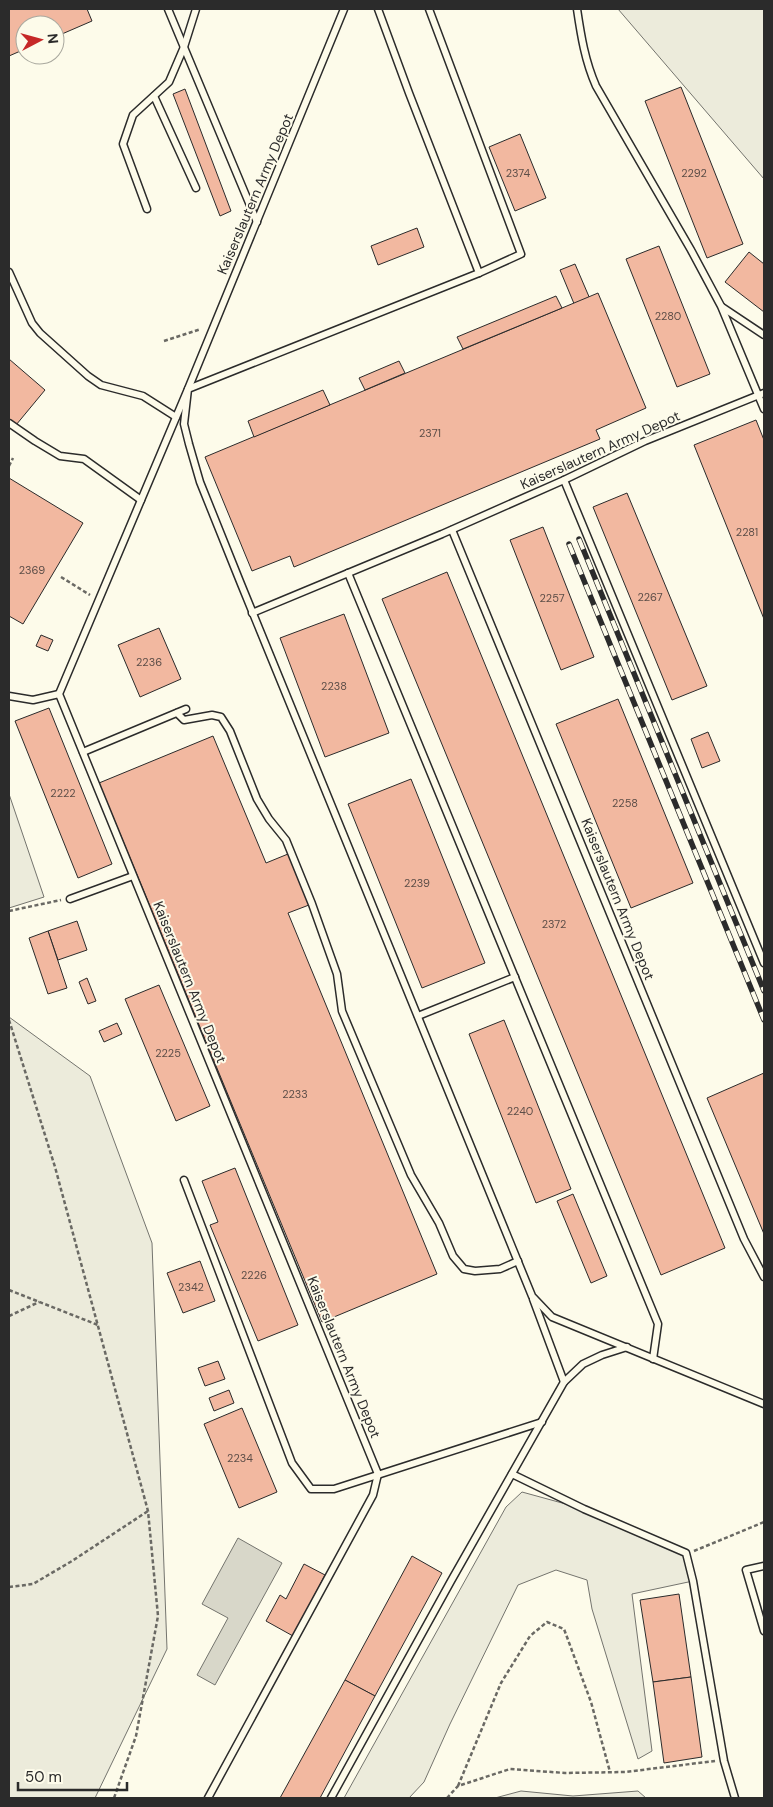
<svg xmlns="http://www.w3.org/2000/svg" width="773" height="1807" viewBox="0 0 773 1807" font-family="'DM Sans',sans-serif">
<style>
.green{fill:#ecebdb;stroke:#74746e}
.water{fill:#d8d7c9;stroke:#74746e}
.building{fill:#f2b8a0;stroke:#2b2b2b}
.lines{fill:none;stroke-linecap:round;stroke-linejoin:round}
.service-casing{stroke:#2b2b2b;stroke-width:9}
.path{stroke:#6a6964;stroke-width:2.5;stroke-dasharray:4 2.5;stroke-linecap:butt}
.service{stroke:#fdfbea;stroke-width:6}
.rail-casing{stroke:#2b2b2b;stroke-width:5.5}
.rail{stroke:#fdfbea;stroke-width:4;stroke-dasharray:11;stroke-linecap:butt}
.labels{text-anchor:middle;stroke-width:4;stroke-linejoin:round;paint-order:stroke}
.number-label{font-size:11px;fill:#5d4e48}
.street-label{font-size:14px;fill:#2b2b2b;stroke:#fdfbea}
</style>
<rect width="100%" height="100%" fill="#fdfbea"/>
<g class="green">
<path d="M618 9H764V179Z"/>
<path d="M9 794 44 897 9 908Z"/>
<path d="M9 1017 90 1076 152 1243 167 1649 95 1798H9Z"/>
<path d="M522 1492 584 1509 686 1553 693 1581 632 1594 652 1751 638 1759 592 1609 587 1580 556 1570 518 1585 450 1724 424 1782 409 1798H344L506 1507Z"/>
<path d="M521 1791 573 1796 638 1791 646 1798H495Z"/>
</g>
<path class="water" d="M238 1538 282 1563 215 1685 197 1675 228 1618 202 1604Z"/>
<g class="building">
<path d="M9 9H87L92 21 55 37V25H25V49L9 56Z"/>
<path d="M681 87 743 244 707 258 645 101Z"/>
<path d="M185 89 231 211 220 216 173 94Z"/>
<path d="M520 134 546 198 515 211 489 147Z"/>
<path d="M417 228 424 247 378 265 371 246Z"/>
<path d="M659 246 710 374 677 387 626 259Z"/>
<path d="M749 252 764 264V312L725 282Z"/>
<path d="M575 264 590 299 575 306 560 270Z"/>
<path d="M598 293 646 408 596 430 600 439 294 567 290 556 252 571 205 457Z"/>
<path d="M556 296 562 308 463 349 457 337Z"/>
<path d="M9 359 45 390 16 425 9 418Z"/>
<path d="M399 361 405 373 365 390 359 378Z"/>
<path d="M323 390 330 405 254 437 248 421Z"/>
<path d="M756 420 764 440V619L694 445Z"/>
<path d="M9 478 83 523 23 624 9 616Z"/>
<path d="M627 493 707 686 672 700 593 507Z"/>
<path d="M543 527 594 657 561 670 510 540Z"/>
<path d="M447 572 725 1248 661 1275 382 599Z"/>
<path d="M344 614 389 733 325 757 280 638Z"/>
<path d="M159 628 181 679 140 697 118 645Z"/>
<path d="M41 635 53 640 48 651 36 646Z"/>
<path d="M618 699 693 883 631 908 556 724Z"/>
<path d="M49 708 112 864 78 878 15 721Z"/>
<path d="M708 732 720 761 702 768 691 739Z"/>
<path d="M213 736 266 863 288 854 309 905 288 913 437 1274 322 1322 99 783Z"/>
<path d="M411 779 485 963 422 988 348 804Z"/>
<path d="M77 921 87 950 58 960 48 931Z"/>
<path d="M48 931 67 988 48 994 29 938Z"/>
<path d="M87 978 96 1001 88 1004 79 982Z"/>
<path d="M159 985 210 1106 176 1121 125 999Z"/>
<path d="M504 1020 571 1189 536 1203 469 1034Z"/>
<path d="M117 1023 122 1034 104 1042 99 1031Z"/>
<path d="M764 1073V1234L707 1098Z"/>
<path d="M235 1168 298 1325 258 1341 210 1225 218 1222 202 1181Z"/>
<path d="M573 1194 607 1276 591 1283 557 1201Z"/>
<path d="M200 1261 215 1301 183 1313 167 1273Z"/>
<path d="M218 1361 225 1379 205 1386 198 1368Z"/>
<path d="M229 1390 234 1403 214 1411 209 1398Z"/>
<path d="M242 1408 277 1492 239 1508 204 1424Z"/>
<path d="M412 1556 442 1573 375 1696 345 1680Z"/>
<path d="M304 1564 325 1575 293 1636 266 1621 280 1595 286 1599Z"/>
<path d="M679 1594 691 1677 653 1682 640 1600Z"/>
<path d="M691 1677 702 1757 664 1763 653 1682Z"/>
<path d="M345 1680 375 1696 320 1798H280Z"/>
</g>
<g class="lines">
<defs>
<g id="service">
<path d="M168 9 257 222"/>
<path d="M344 9 188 389 59 694 378 1474"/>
<path d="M378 9 409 93 479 273 521 254 429 9"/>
<path d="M577 9C581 36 585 61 596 86L691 250 721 306 764 409"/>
<path d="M154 96 196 188"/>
<path d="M147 209 123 144 133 115 169 82 184 47 196 9"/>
<path d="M9 272 32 323 40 333 88 376 101 385 143 396 176 417"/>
<path d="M479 273 188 389 184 424 189 444 200 482 241 584 532 1296 552 1317 764 1404"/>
<path d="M722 307 764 335"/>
<path d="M9 423 35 441 60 456 84 459 141 500"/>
<path d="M564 480 764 963"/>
<path d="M452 530 744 1239 764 1277"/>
<path d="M348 573 658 1324 653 1359"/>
<path d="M252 613 442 534 564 480 645 441 764 393"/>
<path d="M9 696 33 700 59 694"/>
<path d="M177 713 184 720 212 715 221 717 230 731 257 799 269 819 286 840 312 904 337 974 342 1011 411 1175 439 1223 453 1256 464 1269 475 1271 500 1269 518 1261"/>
<path d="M83 752 186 709"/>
<path d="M70 899 133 876"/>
<path d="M418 1016 515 977"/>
<path d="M184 1180 292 1463 311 1489H334L542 1422"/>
<path d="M533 1299 564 1382 583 1364 602 1355 627 1347"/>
<path d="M512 1474 584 1509 686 1553 693 1581 724 1761 735 1798"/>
<path d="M764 1566 746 1570 764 1631"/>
<path d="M208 1798 373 1495 378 1474"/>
<path d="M331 1798 451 1581 564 1382"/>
</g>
</defs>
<use href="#service" class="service-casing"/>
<g class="path">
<path d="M164 341 201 329"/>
<path d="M9 466 13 458"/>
<path d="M61 577 90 595"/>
<path d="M9 911 61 900"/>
<path d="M9 1020 55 1167 148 1511 158 1616 136 1736 114 1798"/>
<path d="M9 1290 98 1325"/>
<path d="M9 1316 39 1302"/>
<path d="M694 1551 764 1522"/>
<path d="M9 1587 33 1584 72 1561 148 1511"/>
<path d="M458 1786 501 1683 530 1636 547 1622 564 1629 591 1702 610 1772"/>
<path d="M447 1798 458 1786 510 1769 565 1773 625 1772 715 1761"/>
</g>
<use href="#service" class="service"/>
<defs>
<g id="rail">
<path d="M579 539 764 991"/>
<path d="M569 544 764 1020"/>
</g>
</defs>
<use href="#rail" class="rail-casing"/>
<use href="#rail" class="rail"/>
</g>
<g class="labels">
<g class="number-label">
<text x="518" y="177">2374</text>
<text x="694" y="177">2292</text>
<text x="668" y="320">2280</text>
<text x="430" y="437">2371</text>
<text x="747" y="536">2281</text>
<text x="32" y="574">2369</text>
<text x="650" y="601">2267</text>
<text x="552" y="602">2257</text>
<text x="149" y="666">2236</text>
<text x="334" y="690">2238</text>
<text x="63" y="797">2222</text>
<text x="625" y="807">2258</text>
<text x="417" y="887">2239</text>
<text x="554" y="928">2372</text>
<text x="168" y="1057">2225</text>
<text x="295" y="1098">2233</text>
<text x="520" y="1115">2240</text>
<text x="254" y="1279">2226</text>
<text x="191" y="1291">2342</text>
<text x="240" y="1462">2234</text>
</g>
<g class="street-label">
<text transform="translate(255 194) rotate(-67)" y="5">Kaiserslautern Army Depot</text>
<text transform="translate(600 450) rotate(-24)" y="5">Kaiserslautern Army Depot</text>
<text transform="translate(618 899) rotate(68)" y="5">Kaiserslautern Army Depot</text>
<text transform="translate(190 982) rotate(68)" y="5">Kaiserslautern Army Depot</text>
<text transform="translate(344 1357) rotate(68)" y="5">Kaiserslautern Army Depot</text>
</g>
</g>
<rect width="773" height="1807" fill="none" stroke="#2b2b2b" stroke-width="20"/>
<g transform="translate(40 40) rotate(84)"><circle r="24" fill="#fdfbea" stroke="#a9a89e"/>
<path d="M0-4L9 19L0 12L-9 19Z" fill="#c62828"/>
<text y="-8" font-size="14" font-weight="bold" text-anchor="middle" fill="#2b2b2b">N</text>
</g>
<path d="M18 1782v8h109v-8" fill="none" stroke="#2b2b2b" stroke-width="2.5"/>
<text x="25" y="1782" font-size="15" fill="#2b2b2b" stroke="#fdfbea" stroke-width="4" paint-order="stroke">50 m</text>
</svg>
